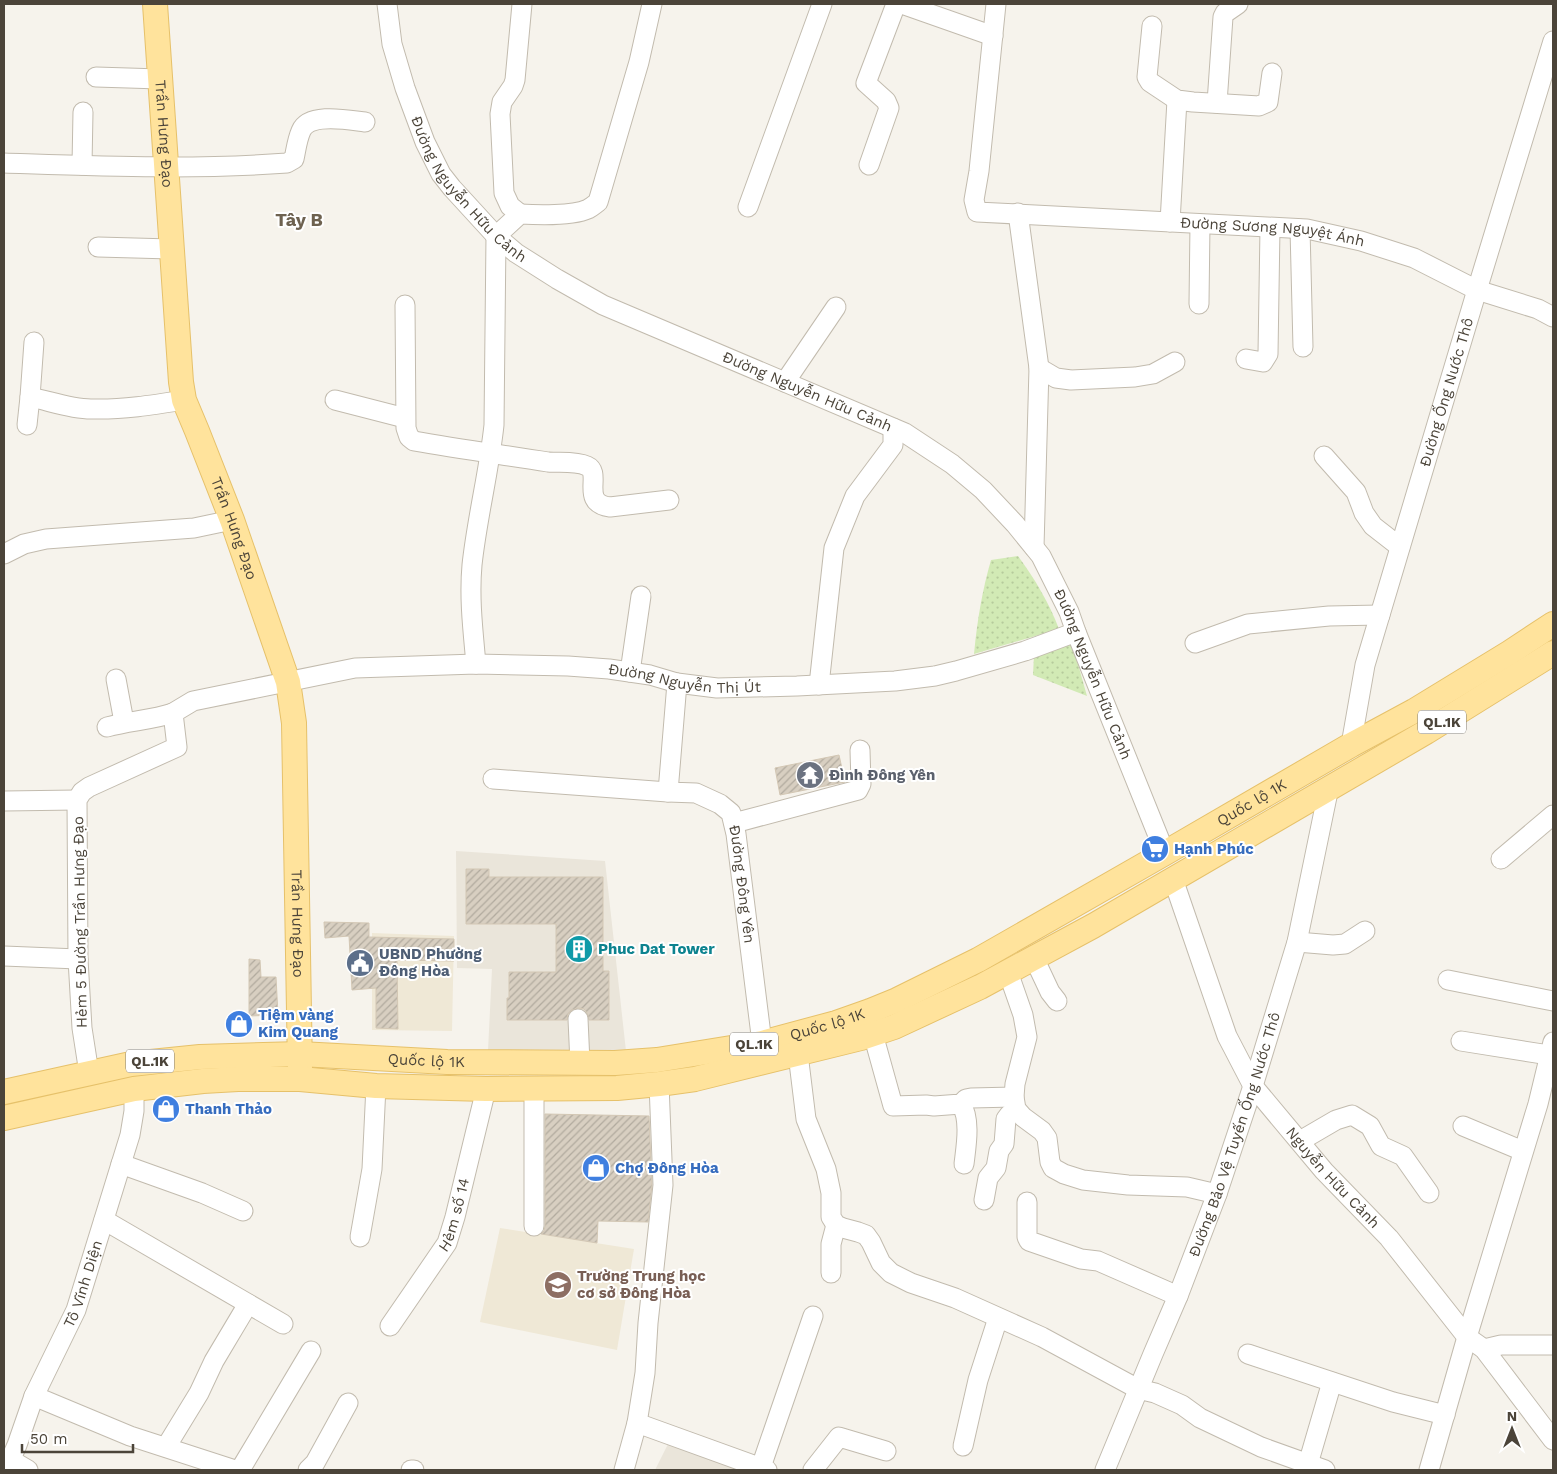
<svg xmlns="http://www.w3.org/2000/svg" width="1557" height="1474" viewBox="0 0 1557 1474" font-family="'Work Sans',sans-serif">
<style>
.residential{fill:#eae5da}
.education{fill:#efe8d6}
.park{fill:url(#park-dots)}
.building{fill:url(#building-hatch);stroke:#d3c7b4}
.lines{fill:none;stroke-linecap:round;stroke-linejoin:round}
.minor-casing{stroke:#c2bbae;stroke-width:21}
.major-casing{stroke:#e6c16a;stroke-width:26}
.minor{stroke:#fff;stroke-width:19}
.major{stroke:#ffe39c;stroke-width:24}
.labels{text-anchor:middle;stroke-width:4;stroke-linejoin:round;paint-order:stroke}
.shield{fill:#fff;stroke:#817c74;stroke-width:1}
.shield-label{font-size:14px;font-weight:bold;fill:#4b4439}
.street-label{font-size:15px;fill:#4b4439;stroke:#fff}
.worship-label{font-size:15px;font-weight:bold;fill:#5b616d;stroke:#fff;text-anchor:start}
.shop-label{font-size:15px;font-weight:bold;fill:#366cbe;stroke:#fff;text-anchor:start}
.culture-label{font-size:15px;font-weight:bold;fill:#0d838f;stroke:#fff;text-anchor:start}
.service-label{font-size:15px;font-weight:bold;fill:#4e5e75;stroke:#fff;text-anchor:start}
.education-label{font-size:15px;font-weight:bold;fill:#785e54;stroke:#fff;text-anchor:start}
.quarter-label{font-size:18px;font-weight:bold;fill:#6e6250;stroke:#fff}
</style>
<defs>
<pattern id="park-dots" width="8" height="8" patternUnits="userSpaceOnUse" patternTransform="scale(1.25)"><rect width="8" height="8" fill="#d2eab5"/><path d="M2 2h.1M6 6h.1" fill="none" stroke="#b6ca9c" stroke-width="1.8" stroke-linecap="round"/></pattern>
<pattern id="building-hatch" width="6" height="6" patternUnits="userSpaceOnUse" patternTransform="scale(1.25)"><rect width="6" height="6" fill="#d8cfc1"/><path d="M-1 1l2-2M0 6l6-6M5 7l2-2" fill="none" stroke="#b1aa9e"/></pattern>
</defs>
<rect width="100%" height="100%" fill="#f6f3ec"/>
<g class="residential">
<path d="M456 851 605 861 626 1051H488L492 969 457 968Z"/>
<path d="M670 1440 741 1470H655Z"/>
</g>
<g class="education">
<path d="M372 933 454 936 452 1031 372 1030Z"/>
<path d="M500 1228 634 1249 617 1350 480 1322Z"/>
</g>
<g class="park">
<path d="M1018 556C1035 579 1049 603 1059 629L974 654C977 622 982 591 991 560Z"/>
<path d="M1072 643 1087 696 1033 675 1034 655Z"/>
</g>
<g class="building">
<path d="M839 755 845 782 780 795 775 768Z"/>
<path d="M466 869H489V877H603V971H609V1020H589L587 1013 584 1009 578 1008 572 1010 568 1014 567 1020H507V998H509V972H556V924H466Z"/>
<path d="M324 922 369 923V937L454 939V961L397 960 398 1029 376 1028V988L352 990 349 936 325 938Z"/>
<path d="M249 959 260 960 261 977H276L278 1015 249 1016Z"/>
<path d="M545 1114 649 1116 652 1185 648 1222 598 1221 597 1243 541 1234 544 1231 545 1226Z"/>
</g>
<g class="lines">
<defs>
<g id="minor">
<path id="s1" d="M387 4 392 44 405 88 425 142 441 174 452 188 496 236 516 253 557 279 603 305 905 433 952 464 983 490 1015 524 1041 556 1069 612 1076 632 1165 853"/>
<path d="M902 4 993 36"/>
<path id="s2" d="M996 4 979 171 974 200 977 212 1307 229 1361 241 1414 258 1477 290 1538 309 1553 317"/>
<path d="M1152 26 1147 77 1150 82 1177 100 1193 102 1259 106 1268 102 1272 73"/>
<path d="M96 77 160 79"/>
<path d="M1217 103 1223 17 1225 13 1238 4"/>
<path d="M4 163C98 166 192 170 287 163L294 159C296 150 297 140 301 131 309 112 348 120 365 122"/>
<path d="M82 165 83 112"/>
<path d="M869 165 889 108 886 101 866 83 896 4"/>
<path d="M748 207 822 4"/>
<path d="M1018 213 1039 368 1034 547"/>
<path d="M520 214 510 206 504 193 500 114 502 102 513 86 515 80 522 4"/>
<path d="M1170 222 1177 100"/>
<path d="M1300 229 1303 347"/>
<path d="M98 247 171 249"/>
<path d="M1199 304 1200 224"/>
<path d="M405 305 406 428 409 437 414 441C459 449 504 455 548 462 560 463 576 461 587 466 603 473 579 503 610 507L669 500"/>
<path d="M34 342 30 397C50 401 70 409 91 409 122 410 153 405 184 400"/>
<path d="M1246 359 1263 362 1268 354 1270 228"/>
<path d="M1039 368 1056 378 1071 380 1135 377 1153 374 1175 362"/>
<path d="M785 382 836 307"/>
<path d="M335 400 405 418"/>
<path d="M27 425 30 397"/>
<path d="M1324 456 1356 492 1364 513 1373 526 1400 547"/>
<path d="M4 554 24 544 46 539 194 528 232 520"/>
<path d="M1195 643 1248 624 1329 616 1380 615"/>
<path d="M476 664C473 631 469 598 472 565 477 518 489 472 494 425L496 236 520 214C537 215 573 216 588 209 592 207 595 204 598 202L639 62 652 4"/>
<path d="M630 672 641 596"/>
<path d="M116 679 124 722"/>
<path id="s3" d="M677 683 668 792 696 793 720 804 731 813 736 834 762 1043"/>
<path d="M819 685 834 548 855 496 893 445V428"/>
<path d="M107 727C128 721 152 720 173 713"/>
<path id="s4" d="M1351 745 1365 665 1477 290 1553 41"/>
<path d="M493 779 668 792"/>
<path d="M4 801 77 800"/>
<path d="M734 823 858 790 861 784 860 750"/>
<path d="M1501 859 1553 815"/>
<path id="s5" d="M1173 879 1227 1036 1253 1086 1324 1171 1389 1238 1467 1337 1484 1349 1553 1440"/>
<path d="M1297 942 1333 945 1345 944 1365 931"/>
<path d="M4 956 78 959"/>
<path d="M1034 958 1050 992 1057 1001"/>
<path d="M1008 972 1023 1015 1027 1037 1015 1084 1014 1097 1016 1109 1023 1117 1042 1131 1047 1138 1050 1162 1053 1168 1064 1174 1083 1180 1128 1185 1187 1187 1217 1194"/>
<path d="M1448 980 1553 1001"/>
<path d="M578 1019 580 1063"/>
<path d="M873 1034 893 1106 926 1105 934 1106 961 1104 966 1099 971 1098 1014 1097"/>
<path d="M1461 1041 1549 1055"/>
<path d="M798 1054 806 1119 826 1169 831 1193V1217L836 1225 843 1228 858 1232 866 1235 871 1242 881 1263 891 1273 911 1283 955 1298 1042 1337 1138 1389 1155 1393 1182 1405 1200 1418 1261 1447 1325 1470"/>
<path id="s6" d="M89 1073 82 1028 78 959 77 800 82 792 89 787 177 747 173 713 193 701 355 668 476 664 568 666 609 669 650 675 677 683 717 688 797 686 895 681 935 676 956 671 1025 651 1076 632"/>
<path d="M659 1084 663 1185 648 1323 645 1373 637 1423 767 1470"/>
<path d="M961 1104C971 1119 966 1147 964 1164"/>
<path d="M1463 1126 1523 1151"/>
<path d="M1300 1141 1336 1120 1352 1115 1370 1126 1381 1146 1403 1156 1429 1193"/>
<path d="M121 1164 202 1193 243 1211"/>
<path d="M984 1200 988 1178 996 1168 999 1151 1004 1144 1006 1119 1009 1115 1016 1109"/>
<path d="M1027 1202V1237L1029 1241 1081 1259 1098 1261 1178 1296"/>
<path d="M104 1220 283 1324"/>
<path d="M534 1226V1089"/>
<path d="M360 1237 372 1169 376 1086"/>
<path d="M831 1273V1244L836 1225"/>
<path id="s7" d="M390 1326 447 1243 455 1217 486 1089"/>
<path d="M1484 1349 1501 1345H1553"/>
<path d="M1248 1354 1393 1402 1445 1415"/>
<path d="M34 1396 130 1436 235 1470"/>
<path d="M963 1446 978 1380 998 1318"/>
<path d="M166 1447 199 1393 214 1361 248 1304"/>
<path d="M11 1460 28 1470"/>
<path d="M1308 1464 1332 1382"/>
<path d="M761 1467 813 1316"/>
<path id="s8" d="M6 1470 17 1445 34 1396 76 1310 130 1135 134 1111V1089"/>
<path d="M240 1470 311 1351"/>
<path d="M308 1470 315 1463 348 1403"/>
<path d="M411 1470H414"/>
<path d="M624 1470 637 1423"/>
<path d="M813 1470 839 1437 886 1451"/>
<path id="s9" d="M1105 1470 1153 1354 1178 1296 1217 1194 1253 1086 1297 942 1329 787"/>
<path d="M1429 1470 1467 1337 1538 1104 1553 1042"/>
</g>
<g id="major">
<path id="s10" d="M155 4 181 382 184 400 197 431 232 520 288 682 294 723 300 1069"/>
<path id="s11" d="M4 1092 131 1064 200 1057 300 1054 447 1062 615 1063 657 1060 762 1043 836 1023 870 1011 897 1000 978 960 1165 853 1351 745 1414 711 1509 653 1553 624"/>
<path d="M4 1118 134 1089 203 1081 238 1079H300L376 1086 486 1089 617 1088 659 1084 695 1079 861 1038 894 1027 980 987 1093 926 1426 732 1553 653"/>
</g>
</defs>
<use href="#minor" class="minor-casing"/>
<use href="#major" class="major-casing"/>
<use href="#minor" class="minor"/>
<use href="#major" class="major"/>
</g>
<defs>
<symbol id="temple-disc" viewBox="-11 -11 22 22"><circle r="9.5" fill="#6b7280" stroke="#fff"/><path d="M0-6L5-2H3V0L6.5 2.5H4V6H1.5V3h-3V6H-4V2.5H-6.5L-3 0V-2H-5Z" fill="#fff"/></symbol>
<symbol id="supermarket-disc" viewBox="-11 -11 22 22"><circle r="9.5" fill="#3f7fe0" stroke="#fff"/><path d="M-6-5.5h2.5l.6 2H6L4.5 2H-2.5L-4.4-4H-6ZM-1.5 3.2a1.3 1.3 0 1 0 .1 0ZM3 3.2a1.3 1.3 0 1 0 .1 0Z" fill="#fff"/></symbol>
<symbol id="building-disc" viewBox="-11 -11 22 22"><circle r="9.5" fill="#0f9aa8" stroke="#fff"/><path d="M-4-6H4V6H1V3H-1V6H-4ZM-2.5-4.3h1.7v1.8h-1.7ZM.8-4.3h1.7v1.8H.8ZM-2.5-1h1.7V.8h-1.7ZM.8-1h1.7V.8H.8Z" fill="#fff"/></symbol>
<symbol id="civic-disc" viewBox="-11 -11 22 22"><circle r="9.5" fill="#5c6f8a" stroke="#fff"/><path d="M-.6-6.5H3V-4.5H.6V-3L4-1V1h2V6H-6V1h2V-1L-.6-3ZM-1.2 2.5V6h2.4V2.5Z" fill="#fff"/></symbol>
<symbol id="shop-disc" viewBox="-11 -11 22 22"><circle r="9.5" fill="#3f7fe0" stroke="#fff"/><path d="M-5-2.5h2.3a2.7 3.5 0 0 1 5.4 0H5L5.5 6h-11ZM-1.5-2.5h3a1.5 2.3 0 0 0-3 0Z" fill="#fff"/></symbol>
<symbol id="school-disc" viewBox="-11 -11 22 22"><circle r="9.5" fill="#8d6e63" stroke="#fff"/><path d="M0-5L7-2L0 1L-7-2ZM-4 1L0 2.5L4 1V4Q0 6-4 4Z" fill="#fff"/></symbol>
</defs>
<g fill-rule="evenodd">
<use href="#temple-disc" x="794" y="759" width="32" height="32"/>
<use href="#supermarket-disc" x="1139" y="833" width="32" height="32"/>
<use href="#building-disc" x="563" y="933" width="32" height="32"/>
<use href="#civic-disc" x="344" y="947" width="32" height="32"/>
<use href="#shop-disc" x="223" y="1008" width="32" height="32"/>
<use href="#shop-disc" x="150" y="1093" width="32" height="32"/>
<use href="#shop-disc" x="580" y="1152" width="32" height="32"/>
<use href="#school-disc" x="542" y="1269" width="32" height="32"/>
</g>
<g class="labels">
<g class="shield">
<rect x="1418" y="710.5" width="48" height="23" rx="4"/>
<rect x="730" y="1032.5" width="48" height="23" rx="4"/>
<rect x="126" y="1049.5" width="48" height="23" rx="4"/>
</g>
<g class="shield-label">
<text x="1442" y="727">QL.1K</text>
<text x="754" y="1049">QL.1K</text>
<text x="150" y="1066">QL.1K</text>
</g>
<g class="street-label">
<text dy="5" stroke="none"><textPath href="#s10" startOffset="130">Trần Hưng Đạo</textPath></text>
<text dy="5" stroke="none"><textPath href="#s1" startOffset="208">Đường Nguyễn Hữu Cảnh</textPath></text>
<text dy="5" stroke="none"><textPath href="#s2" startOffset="506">Đường Sương Nguyệt Ánh</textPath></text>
<text dy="5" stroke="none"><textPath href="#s4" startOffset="366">Đường Ống Nước Thô</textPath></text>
<text dy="5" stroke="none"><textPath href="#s1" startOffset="612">Đường Nguyễn Hữu Cảnh</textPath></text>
<text dy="5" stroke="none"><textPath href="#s10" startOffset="535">Trần Hưng Đạo</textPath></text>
<text dy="5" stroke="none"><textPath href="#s1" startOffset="1032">Đường Nguyễn Hữu Cảnh</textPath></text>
<text dy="5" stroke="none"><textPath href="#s6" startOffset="942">Đường Nguyễn Thị Út</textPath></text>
<text dy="5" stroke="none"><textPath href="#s11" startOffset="1311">Quốc lộ 1K</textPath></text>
<text dy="5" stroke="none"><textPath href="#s3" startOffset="250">Đường Đông Yên</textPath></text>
<text transform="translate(80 922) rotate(-91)" y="5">Hẻm 5 Đường Trần Hưng Đạo</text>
<text dy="5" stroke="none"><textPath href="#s10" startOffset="940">Trần Hưng Đạo</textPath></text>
<text dy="5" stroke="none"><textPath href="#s11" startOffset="831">Quốc lộ 1K</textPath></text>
<text dy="5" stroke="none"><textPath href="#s11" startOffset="426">Quốc lộ 1K</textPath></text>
<text dy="5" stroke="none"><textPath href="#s9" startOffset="360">Đường Bảo Vệ Tuyến Ống Nước Thô</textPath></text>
<text dy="5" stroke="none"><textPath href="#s5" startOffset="344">Nguyễn Hữu Cảnh</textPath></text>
<text dy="5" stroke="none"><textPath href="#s7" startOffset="130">Hẻm số 14</textPath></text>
<text dy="5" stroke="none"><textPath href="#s8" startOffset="202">Tô Vĩnh Diện</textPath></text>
</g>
<g class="worship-label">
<text x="829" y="780">Đình Đông Yên</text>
</g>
<g class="shop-label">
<text x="1174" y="854">Hạnh Phúc</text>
<text x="258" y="1020">Tiệm vàng<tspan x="258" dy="17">Kim Quang</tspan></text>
<text x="185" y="1114">Thanh Thảo</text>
<text x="615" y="1173">Chợ Đông Hòa</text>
</g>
<g class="culture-label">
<text x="598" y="954">Phuc Dat Tower</text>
</g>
<g class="service-label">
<text x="379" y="959">UBND Phường<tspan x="379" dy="17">Đông Hòa</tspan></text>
</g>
<g class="education-label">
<text x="577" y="1281">Trường Trung học<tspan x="577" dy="17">cơ sở Đông Hòa</tspan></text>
</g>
<g class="quarter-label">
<text x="299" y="226">Tây B</text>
</g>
</g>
<rect width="1557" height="1474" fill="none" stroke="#4b4439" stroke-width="10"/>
<g transform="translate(1512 1429)" stroke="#ffffff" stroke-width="4" paint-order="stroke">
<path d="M0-4L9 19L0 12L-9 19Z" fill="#4b4439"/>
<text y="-8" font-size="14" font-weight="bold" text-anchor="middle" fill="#4b4439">N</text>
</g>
<path d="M22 1444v8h111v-8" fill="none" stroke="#4b4439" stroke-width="2.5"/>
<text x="30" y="1444" font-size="15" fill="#4b4439" stroke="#ffffff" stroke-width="4" paint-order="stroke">50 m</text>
</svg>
